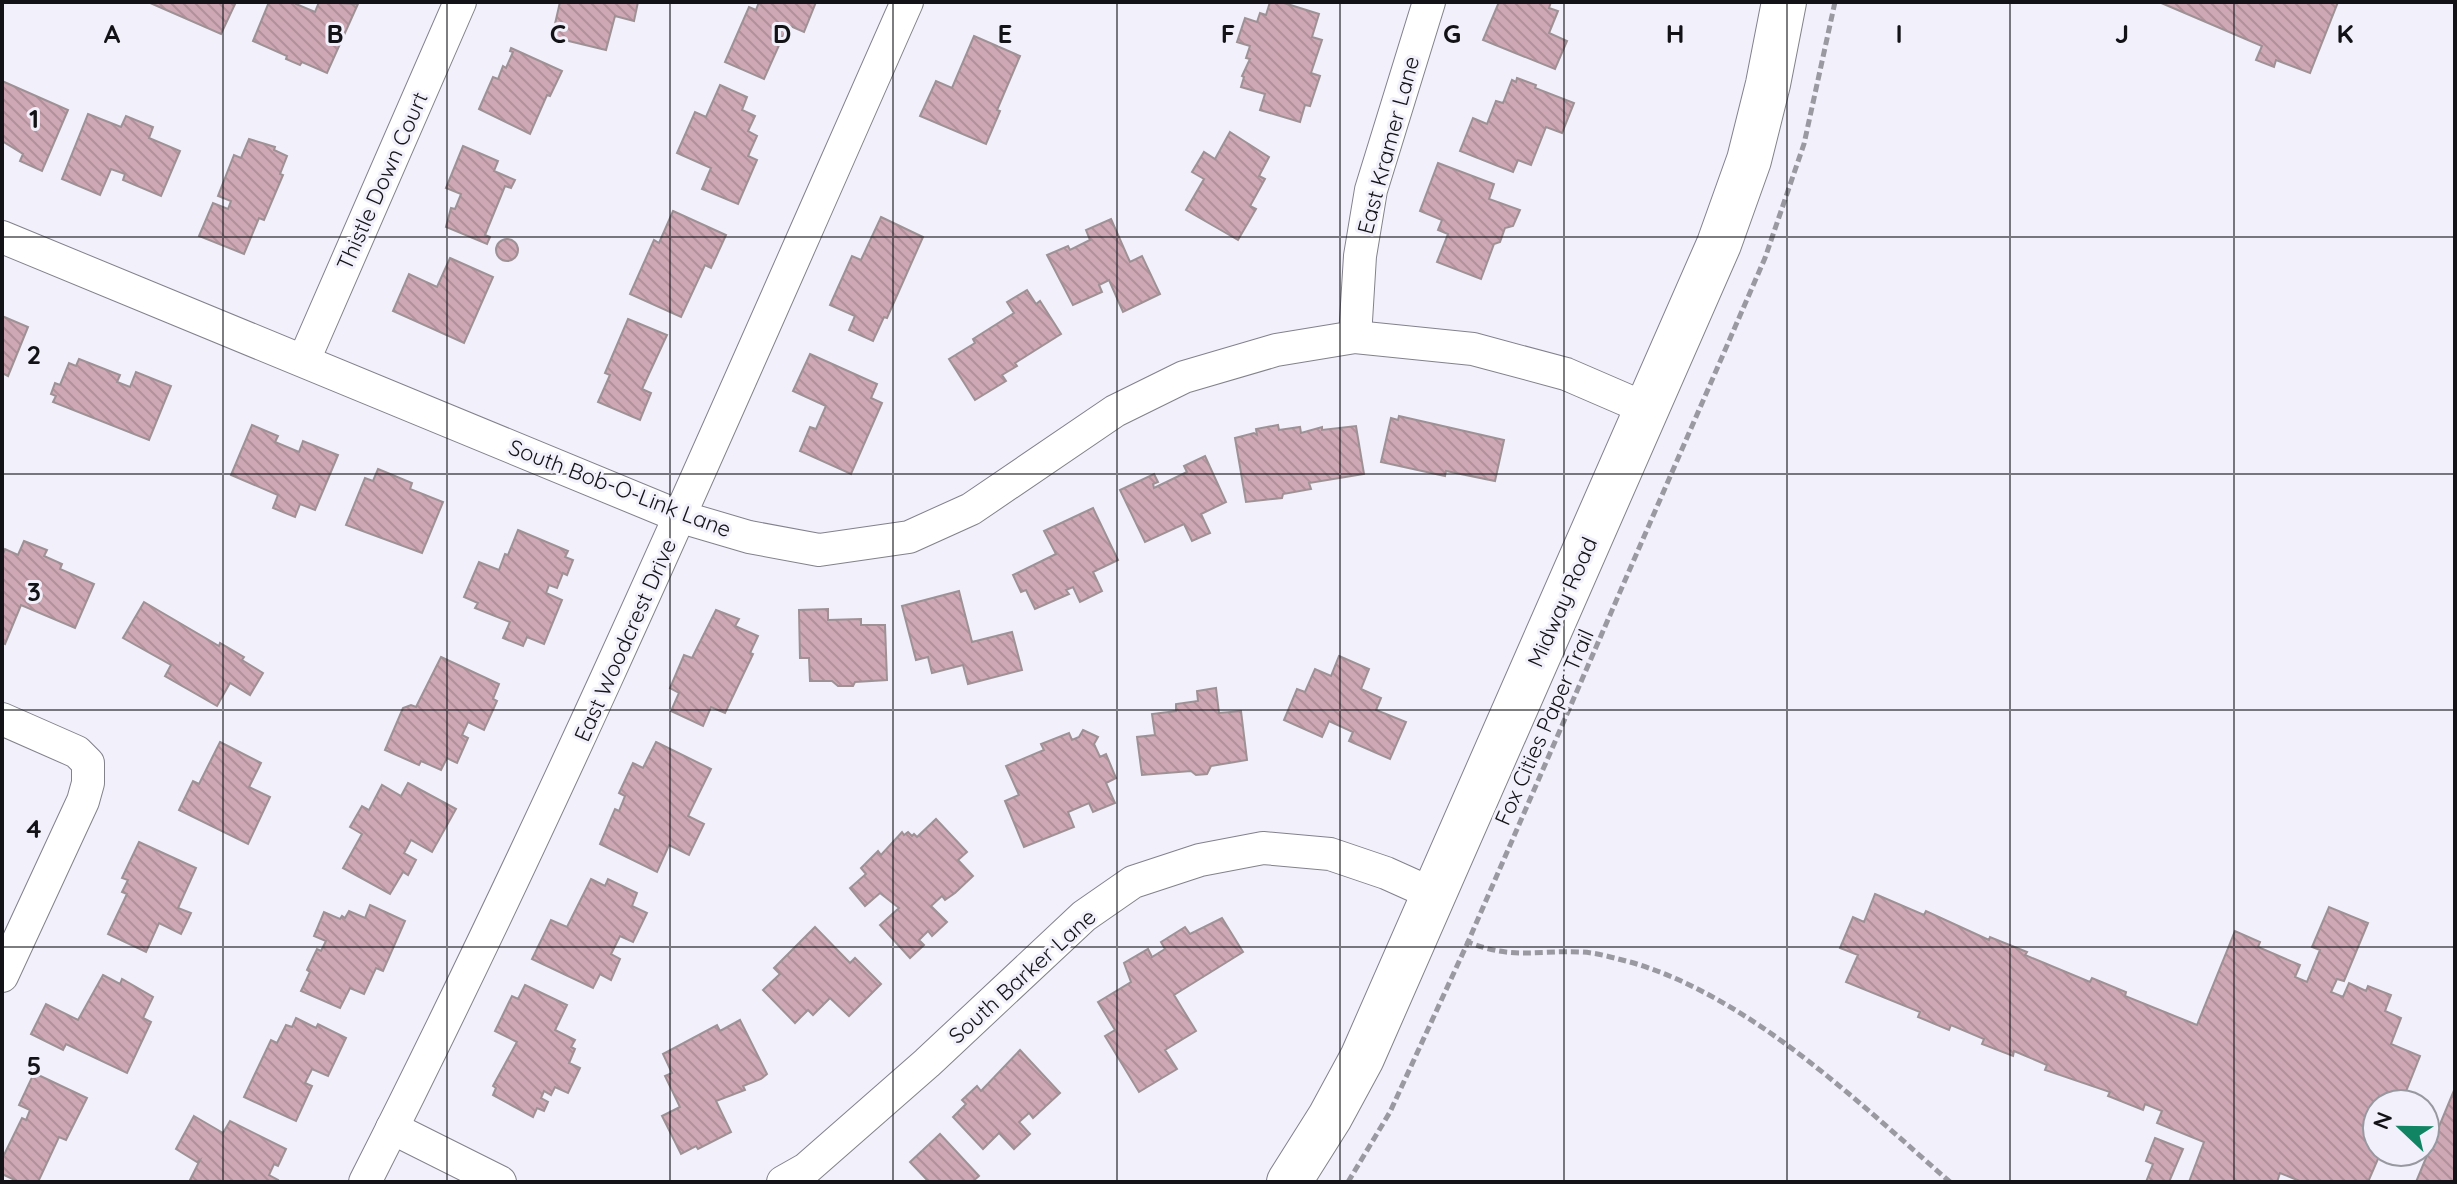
<svg xmlns="http://www.w3.org/2000/svg" width="2457" height="1184" viewBox="0 0 2457 1184" font-family="Quicksand,sans-serif">
<style>
.building{fill:url(#building-back-hatch);stroke:#9e9195;stroke-width:2}
.lines{fill:none;stroke-linecap:round;stroke-linejoin:round}
.minor-casing{stroke:#82818c;stroke-width:34}
.secondary-casing{stroke:#82818c;stroke-width:46}
.path{stroke:#9a99a2;stroke-width:5;stroke-dasharray:8 4;stroke-linecap:butt}
.minor{stroke:#fff;stroke-width:32}
.secondary{stroke:#fff;stroke-width:44}
.grid{fill:none;stroke:#131317;stroke-width:2;stroke-opacity:0.55}
.labels{text-anchor:middle;stroke-width:6;stroke-linejoin:round;paint-order:stroke}
.street-label{font-size:22px;fill:#131317;stroke:#f1f0fb}
.grid-label{font-size:26px;text-anchor:middle;font-weight:bold;fill:#131317;stroke:#f1f0fb;stroke-width:6;stroke-linejoin:round;paint-order:stroke}
</style>
<defs>
<pattern id="building-back-hatch" width="6" height="6" patternUnits="userSpaceOnUse" patternTransform="scale(2)"><rect width="6" height="6" fill="#cea8b4"/><path d="M-1 5l2 2M0 0l6 6M5-1l2 2" fill="none" stroke="#b0909a"/></pattern>
</defs>
<rect width="100%" height="100%" fill="#f1f0fb"/>
<g class="building">
<path d="M148 2H236L221 34Z"/>
<path d="M269 2H297L296 4 315 12 319 2 358 4 327 73 302 62 300 65 286 59 287 56 253 41Z"/>
<path d="M560 2H638L634 21 615 16 606 50 552 37Z"/>
<path d="M759 2H816L804 32 788 25 764 79 725 62 749 7 756 10Z"/>
<path d="M1270 2H1281L1319 14 1312 37 1322 40 1311 73 1320 76 1310 106 1305 105 1300 122 1260 110 1265 94 1241 87 1244 77 1242 76 1250 59 1246 58 1250 46 1237 42 1245 18 1257 22 1260 13 1266 15Z"/>
<path d="M1499 2H1551L1549 8 1558 11 1549 33 1567 41 1555 69 1483 40Z"/>
<path d="M2159 2H2338L2310 73 2276 60 2274 67 2256 60 2262 46Z"/>
<path d="M974 36 1020 56 997 110 1000 111 986 144 920 116 936 81 952 88Z"/>
<path d="M511 48 562 71 550 96 547 95 530 134 479 109 493 77 498 79 503 66 506 68 513 52 510 51Z"/>
<path d="M1517 78 1536 85 1535 88 1574 103 1562 133 1546 127 1531 165 1518 160 1513 172 1460 151 1473 118 1487 124 1496 101 1503 103 1512 80 1516 82Z"/>
<path d="M2 81 68 110 42 171 20 161 23 154 2 141Z"/>
<path d="M720 85 747 97 742 110 755 116 748 131 757 136 748 156 757 160 738 204 702 189 711 168 677 153 695 112 706 117Z"/>
<path d="M88 114 121 127 126 116 153 127 149 138 180 151 161 196 123 180 125 174 111 169 100 195 62 179Z"/>
<path d="M1230 132 1269 157 1259 176 1265 179 1250 206 1256 209 1238 240 1186 210 1204 179 1192 172 1204 152 1215 159Z"/>
<path d="M249 139 275 147 274 150 287 156 280 174 283 175 264 220 259 218 244 254 199 236 213 203 228 209 231 201 218 196 234 155 241 158Z"/>
<path d="M463 146 498 161 494 171 515 180 511 188 505 186 485 235 490 237 487 244 446 227 451 208 455 209 461 194 446 188Z"/>
<path d="M1438 163 1494 184 1489 199 1520 210 1513 226 1505 228 1500 242 1494 244 1481 279 1437 262 1448 234 1438 230 1442 220 1420 211Z"/>
<path d="M673 211 726 235 711 268 705 265 681 317 630 294 654 240 659 243Z"/>
<path d="M881 217 923 237 887 318 884 317 873 341 849 330 855 316 830 305 852 256 861 260Z"/>
<path d="M1111 219 1130 262 1142 256 1160 294 1123 312 1109 280 1099 285 1102 292 1073 305 1047 255 1068 246 1070 250 1090 240 1086 230Z"/>
<circle cx="507" cy="250" r="11"/>
<path d="M450 258 493 277 464 343 393 311 409 274 437 287Z"/>
<path d="M1027 290 1036 304 1040 301 1061 334 1015 363 1017 366 1002 375 1006 381 975 400 949 359 975 343 973 339 1014 313 1007 302Z"/>
<path d="M2 316 28 327 8 376 2 373Z"/>
<path d="M628 319 667 335 642 389 651 393 640 420 598 402 610 375 605 373Z"/>
<path d="M810 354 877 384 871 398 882 403 851 474 800 451 810 427 816 429 826 406 793 391Z"/>
<path d="M79 359 120 375 117 382 130 387 136 372 171 386 149 440 53 402 56 396 51 394 55 383 60 385 69 363 76 366Z"/>
<path d="M1399 416 1504 440 1495 481 1446 471 1445 476 1381 462 1391 418 1398 420Z"/>
<path d="M252 425 278 436 275 442 299 452 303 441 338 455 315 510 300 504 295 517 273 508 278 495 231 475Z"/>
<path d="M1278 425 1279 430 1300 427 1301 433 1322 427V430L1356 426 1364 474 1309 483 1311 489 1283 494 1282 498 1246 502 1235 438 1254 433 1257 435 1256 429Z"/>
<path d="M1205 456 1226 502 1201 514 1210 533 1192 541 1184 524 1145 542 1120 490 1154 474 1158 482 1153 484 1154 488 1187 472 1184 466Z"/>
<path d="M378 469 412 483 410 489 443 502 422 553 346 525 365 478 373 481Z"/>
<path d="M1093 508 1118 560 1093 572 1102 591 1080 602 1073 587 1066 590 1069 594 1035 609 1026 590 1021 592 1013 575 1056 554 1044 531Z"/>
<path d="M518 530 568 551 565 557 573 560 567 575 563 573 557 588 549 585 546 593 562 600 544 644 527 637 523 646 503 638 510 622 475 608 478 603 464 597 479 562 499 570 505 554 508 555Z"/>
<path d="M24 541 47 550 44 556 62 564 60 569 94 584 75 628 21 605 5 644 2 642V556L5 549 18 555Z"/>
<path d="M959 591 972 642 1012 632 1022 670 968 684 963 665 932 673 928 657 916 660 902 606Z"/>
<path d="M144 602 219 646 220 643 244 657 242 660 263 673 250 695 230 683 217 706 165 676 171 665 123 638Z"/>
<path d="M828 609V620L861 619V625H885L887 680 855 682 853 686H838L832 681H810L809 658H800L799 610Z"/>
<path d="M716 610 739 619 735 626 758 636 750 653 753 654 725 713 711 707 703 726 671 711 679 693 670 688 684 655 692 658Z"/>
<path d="M1339 656 1369 669 1361 689 1381 698 1376 710 1406 722 1390 759 1349 741 1353 732 1329 721 1322 737 1284 720 1297 689 1305 692 1315 669 1331 676Z"/>
<path d="M441 657 499 684 493 699 497 701 484 730 468 722 462 735 468 738 457 763 447 758 441 770 421 761 419 765 385 750 403 708 411 705 416 707Z"/>
<path d="M1216 688 1219 713 1241 711 1247 760 1211 766 1207 774 1196 775 1191 771 1142 775 1137 737 1155 735 1152 714 1176 711V704L1198 701 1197 691Z"/>
<path d="M1083 730 1098 737 1094 744 1100 757 1106 754 1116 778 1106 783 1115 803 1093 812 1089 803 1068 812 1074 827 1024 847 1005 801 1019 795 1006 766 1044 750 1041 744 1069 733 1072 740 1079 737Z"/>
<path d="M220 742 261 763 249 787 270 797 248 844 179 810 193 781 199 784Z"/>
<path d="M656 742 711 769 688 816 704 824 689 855 669 845 657 872 600 844 615 809 619 811 625 796 619 793 633 763 643 768Z"/>
<path d="M408 783 456 809 432 852 411 840 404 853 416 860 408 875 403 872 390 894 343 868 362 834 350 827 362 806 369 810 382 785 401 796Z"/>
<path d="M936 819 967 852 958 860 973 876 955 893 945 900 942 896 931 906 947 922 932 936 928 931 919 940 924 945 910 958 880 925 899 908 880 893 865 906 850 888 866 874 861 868 878 851 881 855 902 832 904 835 908 832 912 836 914 834 917 837Z"/>
<path d="M139 842 196 868 178 908 191 913 181 934 159 923 146 952 108 934 127 894 122 892 128 880 122 878Z"/>
<path d="M591 879 605 886 608 879 637 893 632 906 647 913 633 942 620 936 611 954 620 959 611 980 600 974 593 988 532 959 551 920 567 927Z"/>
<path d="M1875 894 1924 915 1926 911 1989 940 1990 937 2027 952 2025 955 2090 982 2092 978 2126 992 2125 996 2197 1025 2235 931 2260 942 2258 947 2300 965 2295 977 2307 982 2320 950 2312 947 2329 907 2368 923 2344 981 2337 979 2331 992 2343 997 2349 983 2366 991 2368 986 2391 995 2385 1011 2401 1018 2391 1044 2420 1056 2401 1104H2377V1152H2381L2368 1182H2302L2280 1173 2277 1182H2189L2204 1142 2157 1123 2162 1111 2145 1104 2143 1110 2108 1096 2110 1092 2045 1070 2047 1065 2014 1051 2013 1056 1982 1044 1984 1039 1951 1025 1949 1030 1918 1017 1920 1012 1846 982 1858 955 1840 948 1853 917 1864 922Z"/>
<path d="M370 905 405 921 383 971 376 968 364 994 350 988 340 1008 301 991 310 972 307 970 317 949 321 951 326 941 314 936 324 912 340 919 342 916 345 918 349 911 365 918Z"/>
<path d="M1222 918 1243 952 1174 995 1196 1031 1165 1050 1177 1069 1139 1092 1105 1036 1115 1030 1098 1002 1131 982 1124 963 1148 949 1152 957 1165 949 1161 942 1185 927 1190 934Z"/>
<path d="M815 927 850 963 855 958 881 984 849 1016 830 998 813 1015 808 1010 795 1023 763 990 780 974 774 968Z"/>
<path d="M103 975 120 984 122 979 153 997 143 1018 151 1022 127 1073 66 1044 63 1050 31 1034 46 1004 78 1020Z"/>
<path d="M525 985 567 1005 555 1030 575 1040 571 1047 575 1049 569 1063 580 1068 568 1093 555 1087 551 1095 544 1091 541 1098 548 1102 544 1111 537 1108 533 1117 493 1095 496 1088 493 1086 517 1042 495 1031 512 996 518 999Z"/>
<path d="M296 1018 316 1028 318 1024 346 1038 328 1076 312 1069 305 1083 312 1086 296 1121 244 1097 271 1040 277 1043 286 1025 292 1027Z"/>
<path d="M740 1020 767 1074 761 1079 743 1086 745 1090 716 1101 731 1132 698 1149 696 1146 681 1154 662 1116 680 1107 665 1076 672 1073 663 1054 717 1025 720 1031Z"/>
<path d="M1020 1050 1060 1093 1033 1118 1029 1113 1019 1122 1030 1134 1014 1149 999 1133 983 1149 953 1117 966 1104 962 1100 977 1086 981 1091Z"/>
<path d="M34 1073 87 1098 66 1140 59 1137 38 1182H19L2 1174V1159L22 1118 26 1120 30 1110 19 1105Z"/>
<path d="M2455 1088V1182H2416Z"/>
<path d="M194 1116 223 1133 230 1121 286 1149 278 1166 274 1164 269 1175 278 1180 277 1182H195L190 1180 200 1160 197 1162 176 1149Z"/>
<path d="M940 1134 979 1176 972 1182H929L910 1162Z"/>
<path d="M2155 1138 2183 1149 2169 1182H2146L2153 1164 2146 1161Z"/>
</g>
<g class="lines">
<defs>
<g id="minor">
<path d="M2 237 681 517 749 537 819 550 909 537 971 509 1115 411 1184 377 1276 350 1355 337 1473 349 1566 374 1647 409"/>
<path d="M1355 337 1360 256 1371 190 1429 2"/>
<path d="M304 360 460 2"/>
<path d="M2 719 77 752 88 763V783L83 801 2 976"/>
<path d="M392 1128 500 1182"/>
<path d="M365 1182C561 796 732 398 907 2"/>
<path d="M783 1182 806 1169 927 1063 1084 916 1133 882 1200 860 1263 848 1330 854 1386 873 1435 895"/>
</g>
<path id="secondary" d="M1289 1182 1330 1117 1362 1058 1719 244 1749 160 1768 84 1784 2"/>
</defs>
<use href="#minor" class="minor-casing"/>
<use href="#secondary" class="secondary-casing"/>
<g class="path">
<path d="M1835 2 1804 144 1765 258 1468 942C1512 960 1537 950 1582 952 1598 953 1614 958 1630 962 1749 996 1858 1102 1950 1182"/>
<path d="M1348 1182 1390 1112 1468 942"/>
</g>
<use href="#minor" class="minor"/>
<use href="#secondary" class="secondary"/>
</g>
<path class="grid" d="M223 2V1182M447 2V1182M670 2V1182M893 2V1182M1117 2V1182M1340 2V1182M1564 2V1182M1787 2V1182M2010 2V1182M2234 2V1182M2 237H2455M2 474H2455M2 710H2455M2 947H2455"/>
<g class="labels">
<g class="street-label">
<text transform="translate(1388 145) rotate(-75)" y="8">East Kramer Lane</text>
<text transform="translate(382 181) rotate(-66)" y="8">Thistle Down Court</text>
<text transform="translate(620 488) rotate(21)" y="8">South Bob-O-Link Lane</text>
<text transform="translate(1562 602) rotate(-66)" y="8">Midway Road</text>
<text transform="translate(625 640) rotate(-66)" y="8">East Woodcrest Drive</text>
<text transform="translate(1544 727) rotate(-66)" y="8">Fox Cities Paper Trail</text>
<text transform="translate(1022 976) rotate(-42)" y="8">South Barker Lane</text>
</g>
</g>
<g class="grid-label">
<text x="112" y="43">A</text>
<text x="335" y="43">B</text>
<text x="558" y="43">C</text>
<text x="782" y="43">D</text>
<text x="1005" y="43">E</text>
<text x="1228" y="43">F</text>
<text x="1452" y="43">G</text>
<text x="1675" y="43">H</text>
<text x="1899" y="43">I</text>
<text x="2122" y="43">J</text>
<text x="2345" y="43">K</text>
<text x="34" y="128">1</text>
<text x="34" y="364">2</text>
<text x="34" y="601">3</text>
<text x="34" y="838">4</text>
<text x="34" y="1075">5</text>
</g>
<rect width="2457" height="1184" fill="none" stroke="#131317" stroke-width="8"/>
<g transform="translate(2401 1128) rotate(292)"><circle r="38" fill="#f1f0fb" stroke="#9898a0" stroke-width="2"/>
<path d="M0-6L14 30L0 20L-14 30Z" fill="#118463"/>
<text y="-12" font-size="22" font-weight="bold" text-anchor="middle" fill="#131317">N</text>
</g>
</svg>
